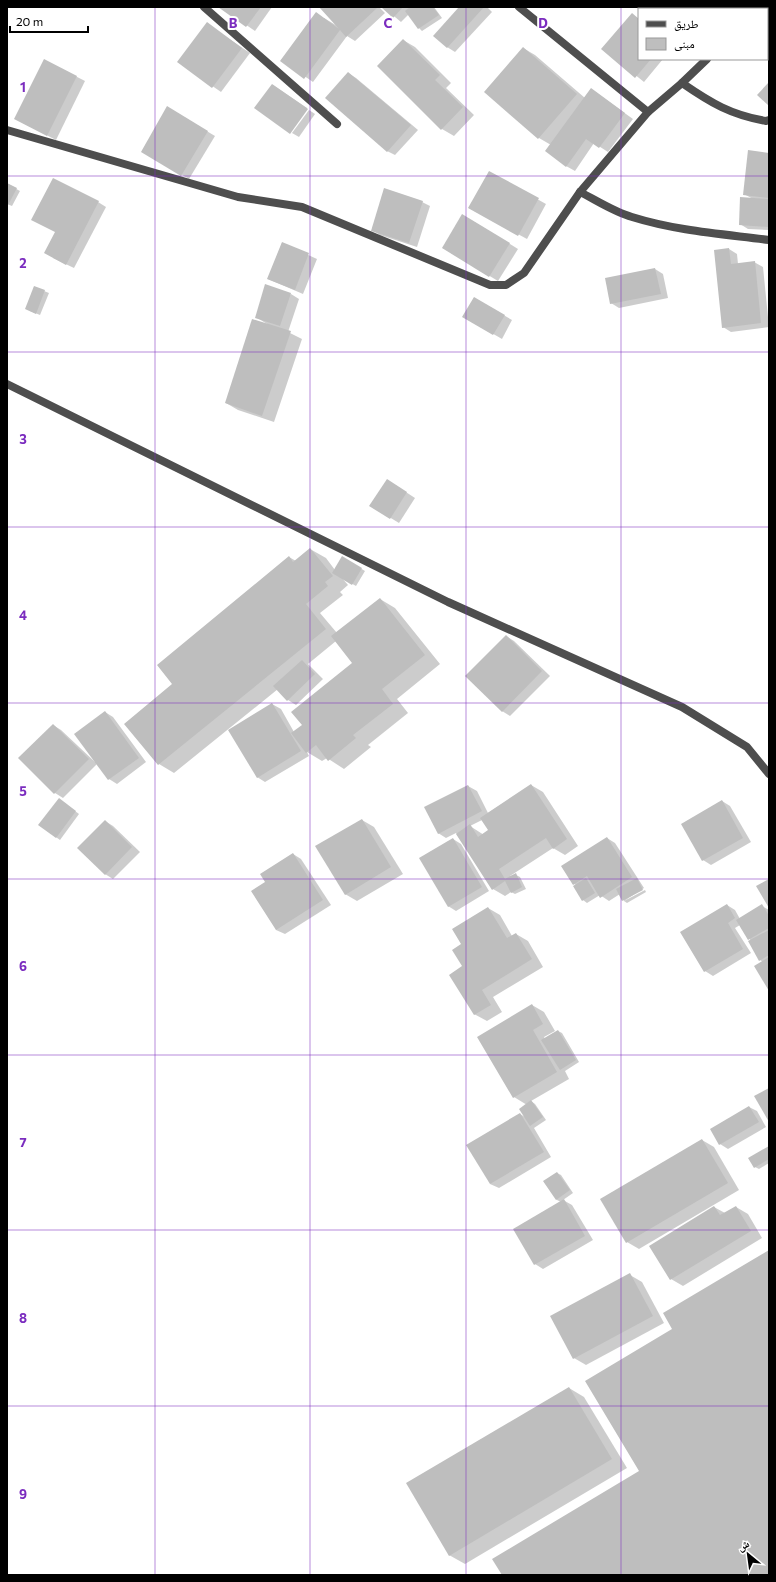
<svg xmlns="http://www.w3.org/2000/svg" width="776" height="1582" viewBox="0 0 776 1582" font-family="Commissioner,'Noto Naskh Arabic',sans-serif">
<style>
.shadow{fill:#0003;fill-rule:evenodd}
.building{fill:#bebebe}
.lines{fill:none;stroke-linecap:round;stroke-linejoin:round}
.minor{stroke:#4e4e4e;stroke-width:8}
.grid{fill:none;stroke:#7b2cbf;stroke-width:1;stroke-opacity:0.55}
.grid-label{font-size:13px;text-anchor:middle;font-weight:bold;fill:#7b2cbf;stroke:#fff;stroke-width:4;stroke-linejoin:round;paint-order:stroke}
</style>
<rect width="100%" height="100%" fill="#fff"/>
<g class="shadow">
<path d="M220 7H272L255 31Z"/>
<path d="M320 7H379L385 13 355 41 347 36 313 82 281 60 324 18 339 27Z"/>
<path d="M383 7H434L442 18 422 31 419 28 409 14 401 22Z"/>
<path d="M461 7H487L492 12 455 52 447 47Z"/>
<path d="M638 7H697L700 9 639 10Z"/>
<path d="M632 15 639 19V59H663L644 82 603 49Z"/>
<path d="M207 24 250 53 221 92 178 62Z"/>
<path d="M403 40 415 47 451 83 446 88 474 115 454 136 442 129Z"/>
<path d="M523 48 535 55 585 98 591 89 633 119 608 152 594 143 575 171 566 166 551 145 539 138 485 92Z"/>
<path d="M44 60 85 81 56 140 23 123Z"/>
<path d="M348 73 356 78 418 130 395 155 387 151Z"/>
<path d="M273 85 307 108 290 132Z"/>
<path d="M168 108 215 136 189 179 142 151Z"/>
<path d="M309 110 315 114 299 137 292 133Z"/>
<path d="M769 154V230L748 229 740 224 753 199 744 194Z"/>
<path d="M489 172 546 204 527 239 469 208Z"/>
<path d="M7 184 20 191 12 206 7 204Z"/>
<path d="M98 202 106 207 74 268 53 258 56 232Z"/>
<path d="M422 202 430 206 417 247 380 235 372 230Z"/>
<path d="M471 220 518 249 498 281 443 248Z"/>
<path d="M282 243 317 259 303 294 268 279Z"/>
<path d="M729 249 737 254 738 264 754 262 763 267 769 327 731 332 723 327Z"/>
<path d="M655 269 663 274 668 298 619 308 611 303 606 279Z"/>
<path d="M34 287 49 293 40 315 30 311Z"/>
<path d="M291 294 299 299 288 332 302 339 274 422 238 410 226 403 267 324 256 317Z"/>
<path d="M474 298 512 320 502 339 464 317Z"/>
<path d="M395 485 415 498 399 523 371 506Z"/>
<path d="M310 549 326 558 335 570 342 557 365 571 356 586 342 578 348 585 340 592 343 595 320 613 337 633 380 599 395 608 440 664 397 699 408 713 368 745 371 747 344 769 327 758 322 761 307 752 309 756 265 782 257 777 272 704 281 709 294 732 303 725 354 663 336 641 308 664 323 679 296 705 288 700 278 689 174 773 159 764 125 724 174 684 289 557 296 561Z"/>
<path d="M506 636 514 641 550 676 510 716 502 711Z"/>
<path d="M105 712 113 717 146 762 117 784 109 779 97 764 63 798 55 793 20 758 53 725 61 730 95 762Z"/>
<path d="M531 785 543 792 578 846 565 855 553 848 510 876 516 875 520 877 526 889 515 894 511 892 505 896 493 889 456 833 446 838 438 833 468 786 477 791 488 813ZM482 820 490 831 484 835 470 826Z"/>
<path d="M722 801 730 806 751 842 711 865 703 860Z"/>
<path d="M63 802 79 814 60 840 39 825Z"/>
<path d="M362 820 374 827 403 874 357 901 345 894Z"/>
<path d="M105 821 113 826 140 852 113 879 105 874Z"/>
<path d="M607 838 615 843 644 888 624 901 620 894 609 901 600 895 587 903 583 900 576 885 574 884Z"/>
<path d="M453 839 461 844 489 891 456 911 448 906Z"/>
<path d="M293 854 301 859 331 905 285 934 276 930 266 883Z"/>
<path d="M645 890 646 892 627 903 624 901Z"/>
<path d="M727 905 735 910 740 919 762 906 769 910V989L763 962 760 960 751 941 740 925 735 928 751 953 713 976 705 971Z"/>
<path d="M488 908 500 915 512 936 516 934 528 941 543 967 493 997 502 1012 487 1021 474 1014 464 967 463 944Z"/>
<path d="M532 1005 544 1012 555 1031 544 1037 545 1039 558 1031 562 1033 579 1062 565 1071 569 1079 531 1101 535 1104 546 1120 534 1128 551 1157 499 1188 490 1184 520 1114 525 1117 527 1105 514 1097Z"/>
<path d="M749 1107 757 1111 766 1127 728 1149 720 1144Z"/>
<path d="M702 1140 714 1147 739 1190 639 1249 627 1242Z"/>
<path d="M769 1147V1163L759 1169 755 1167Z"/>
<path d="M557 1173 561 1175 573 1193 563 1200 572 1205 593 1240 543 1269 535 1264 561 1202 557 1200 544 1182Z"/>
<path d="M714 1207 725 1213 736 1207 748 1214 762 1238 683 1286 671 1279Z"/>
<path d="M630 1275 642 1282 664 1323 586 1365 574 1358Z"/>
<path d="M569 1388 584 1397 627 1468 465 1564 449 1555Z"/>
</g>
<g class="building">
<path d="M218 7H261L246 27Z"/>
<path d="M319 7 377 8 346 37 340 30 304 79 280 61 316 12 339 29Z"/>
<path d="M381 7H403L393 18Z"/>
<path d="M410 7H433L439 15 418 29 405 11Z"/>
<path d="M459 7H484L447 48 433 36Z"/>
<path d="M637 7H692L690 9H639V11Z"/>
<path d="M632 13 639 19V59H651L635 78 601 49Z"/>
<path d="M207 22 242 48 212 88 177 62Z"/>
<path d="M403 39 440 75 435 80 463 107 441 130 377 66Z"/>
<path d="M523 47 577 94 538 139 484 92Z"/>
<path d="M44 59 77 76 47 136 14 119Z"/>
<path d="M348 72 411 125 387 152 325 98Z"/>
<path d="M769 82V106L757 95Z"/>
<path d="M272 84 308 109 290 134 254 108Z"/>
<path d="M591 88 625 113 599 148 586 139 566 167 545 151Z"/>
<path d="M167 106 208 131 181 176 141 152Z"/>
<path d="M748 150 769 153V198L743 195Z"/>
<path d="M489 171 539 198 518 236 468 208Z"/>
<path d="M53 178 99 201 66 265 44 253 55 232 31 220Z"/>
<path d="M7 183 17 188 8 205 7 204Z"/>
<path d="M384 188 423 201 409 243 371 231Z"/>
<path d="M740 197 769 199V227L739 225Z"/>
<path d="M462 214 510 243 489 277 442 248Z"/>
<path d="M282 242 309 253 295 290 267 279Z"/>
<path d="M729 248 731 264 755 261 761 323 722 328 714 250Z"/>
<path d="M655 268 661 294 610 304 605 278Z"/>
<path d="M265 284 291 293 280 326 255 318Z"/>
<path d="M34 286 45 290 36 314 25 309Z"/>
<path d="M474 297 505 315 493 335 462 317Z"/>
<path d="M252 319 291 331 262 416 225 403Z"/>
<path d="M387 479 407 492 390 519 369 506Z"/>
<path d="M310 548 333 576 325 582 328 586 306 604 326 629 158 765 124 724 172 684 157 665 289 556 293 562Z"/>
<path d="M342 556 362 568 352 585 332 573Z"/>
<path d="M380 598 425 655 382 689 393 704 353 735 356 738 328 761 316 745 306 753 291 733 302 725 291 712 352 663 331 636Z"/>
<path d="M506 635 542 671 502 712 465 676Z"/>
<path d="M302 660 315 674 287 701 273 686Z"/>
<path d="M272 703 301 751 257 778 228 730Z"/>
<path d="M105 711 139 758 108 780 74 734Z"/>
<path d="M53 724 89 759 54 794 18 758Z"/>
<path d="M531 784 567 839 553 849 546 838 499 869 505 879 516 873 522 887 511 893 505 881 492 890 456 834 470 824 478 837 488 830 480 818Z"/>
<path d="M468 785 482 811 438 834 424 807Z"/>
<path d="M59 798 76 811 56 838 38 825Z"/>
<path d="M722 800 743 838 702 861 681 824Z"/>
<path d="M362 819 391 867 345 895 315 846Z"/>
<path d="M105 820 132 847 105 875 77 848Z"/>
<path d="M607 837 632 877 600 898 587 876 573 885 561 866Z"/>
<path d="M453 838 482 887 448 907 419 858Z"/>
<path d="M293 853 323 900 276 930 251 891 265 882 260 874Z"/>
<path d="M586 878 595 893 582 901 573 886Z"/>
<path d="M637 878 643 890 622 901 616 889Z"/>
<path d="M769 879V908L756 886Z"/>
<path d="M727 904 735 918 728 923 743 949 704 972 680 932Z"/>
<path d="M762 904 769 916V928L748 940 736 920Z"/>
<path d="M488 907 507 938 516 933 532 959 482 990 491 1005 474 1015 449 975 462 966 452 950 461 944 452 929Z"/>
<path d="M769 930V955L759 961 748 941Z"/>
<path d="M769 957V991L754 966Z"/>
<path d="M532 1004 543 1024 533 1030 557 1072 513 1098 477 1037Z"/>
<path d="M558 1030 576 1060 560 1070 541 1040Z"/>
<path d="M769 1088V1122L754 1096Z"/>
<path d="M531 1100 543 1117 530 1126 519 1109Z"/>
<path d="M749 1106 759 1122 719 1145 710 1129Z"/>
<path d="M520 1113 544 1152 490 1184 466 1145Z"/>
<path d="M702 1139 728 1183 626 1243 600 1199Z"/>
<path d="M769 1146V1159L754 1168 748 1158Z"/>
<path d="M557 1172 570 1190 556 1200 543 1181Z"/>
<path d="M564 1199 585 1236 534 1265 513 1229Z"/>
<path d="M714 1206 720 1215 736 1206 751 1231 670 1280 649 1246Z"/>
<path d="M769 1250V1575H502L492 1559 639 1471 585 1381 672 1329 663 1313Z"/>
<path d="M630 1273 653 1316 573 1359 550 1316Z"/>
<path d="M569 1387 612 1459 449 1556 406 1483Z"/>
</g>
<g class="lines">
<g class="minor">
<path d="M204 7 337 124"/>
<path d="M519 7 648 112"/>
<path d="M757 9 759 7"/>
<path d="M682 83C711 103 731 115 766 121L769 120"/>
<path d="M7 130 238 197 302 207 490 285H506L524 273 580 192 648 112 682 83 707 59"/>
<path d="M580 192C596 200 614 212 632 217 677 231 723 234 769 240"/>
<path d="M7 384 448 602 682 707 747 747 769 774"/>
</g>
</g>
<path class="grid" d="M155 7V1575M310 7V1575M466 7V1575M621 7V1575M7 176H769M7 352H769M7 527H769M7 703H769M7 879H769M7 1055H769M7 1230H769M7 1406H769"/>
<g class="grid-label">
<text x="233" y="28">B</text>
<text x="388" y="28">C</text>
<text x="543" y="28">D</text>
<text x="23" y="92">1</text>
<text x="23" y="268">2</text>
<text x="23" y="444">3</text>
<text x="23" y="620">4</text>
<text x="23" y="796">5</text>
<text x="23" y="971">6</text>
<text x="23" y="1147">7</text>
<text x="23" y="1323">8</text>
<text x="23" y="1499">9</text>
</g>
<rect width="776" height="1582" fill="none" stroke="#000000" stroke-width="16"/>
<rect x="638" y="8" width="130" height="52" fill="#ffffff" stroke="#999999"/>
<rect x="646" y="21" width="20" height="6" fill="#4e4e4e" stroke="#999999"/>
<text x="674" y="28" font-size="12" fill="#000000">طريق</text>
<rect x="646" y="38" width="20" height="12" fill="#bebebe" stroke="#999999"/>
<text x="674" y="48" font-size="12" fill="#000000">مبنى</text>
<g transform="translate(748 1554) rotate(331)" stroke="#ffffff" stroke-width="3" paint-order="stroke">
<path d="M0-3L7 15L0 10L-7 15Z" fill="#000000"/>
<text y="-6" font-size="11" font-weight="bold" text-anchor="middle" fill="#000000">ش</text>
</g>
<path d="M10 26v6h78v-6" fill="none" stroke="#000000" stroke-width="2"/>
<text x="16" y="26" font-size="12" fill="#000000" stroke="#ffffff" stroke-width="3" paint-order="stroke">20 m</text>
</svg>
